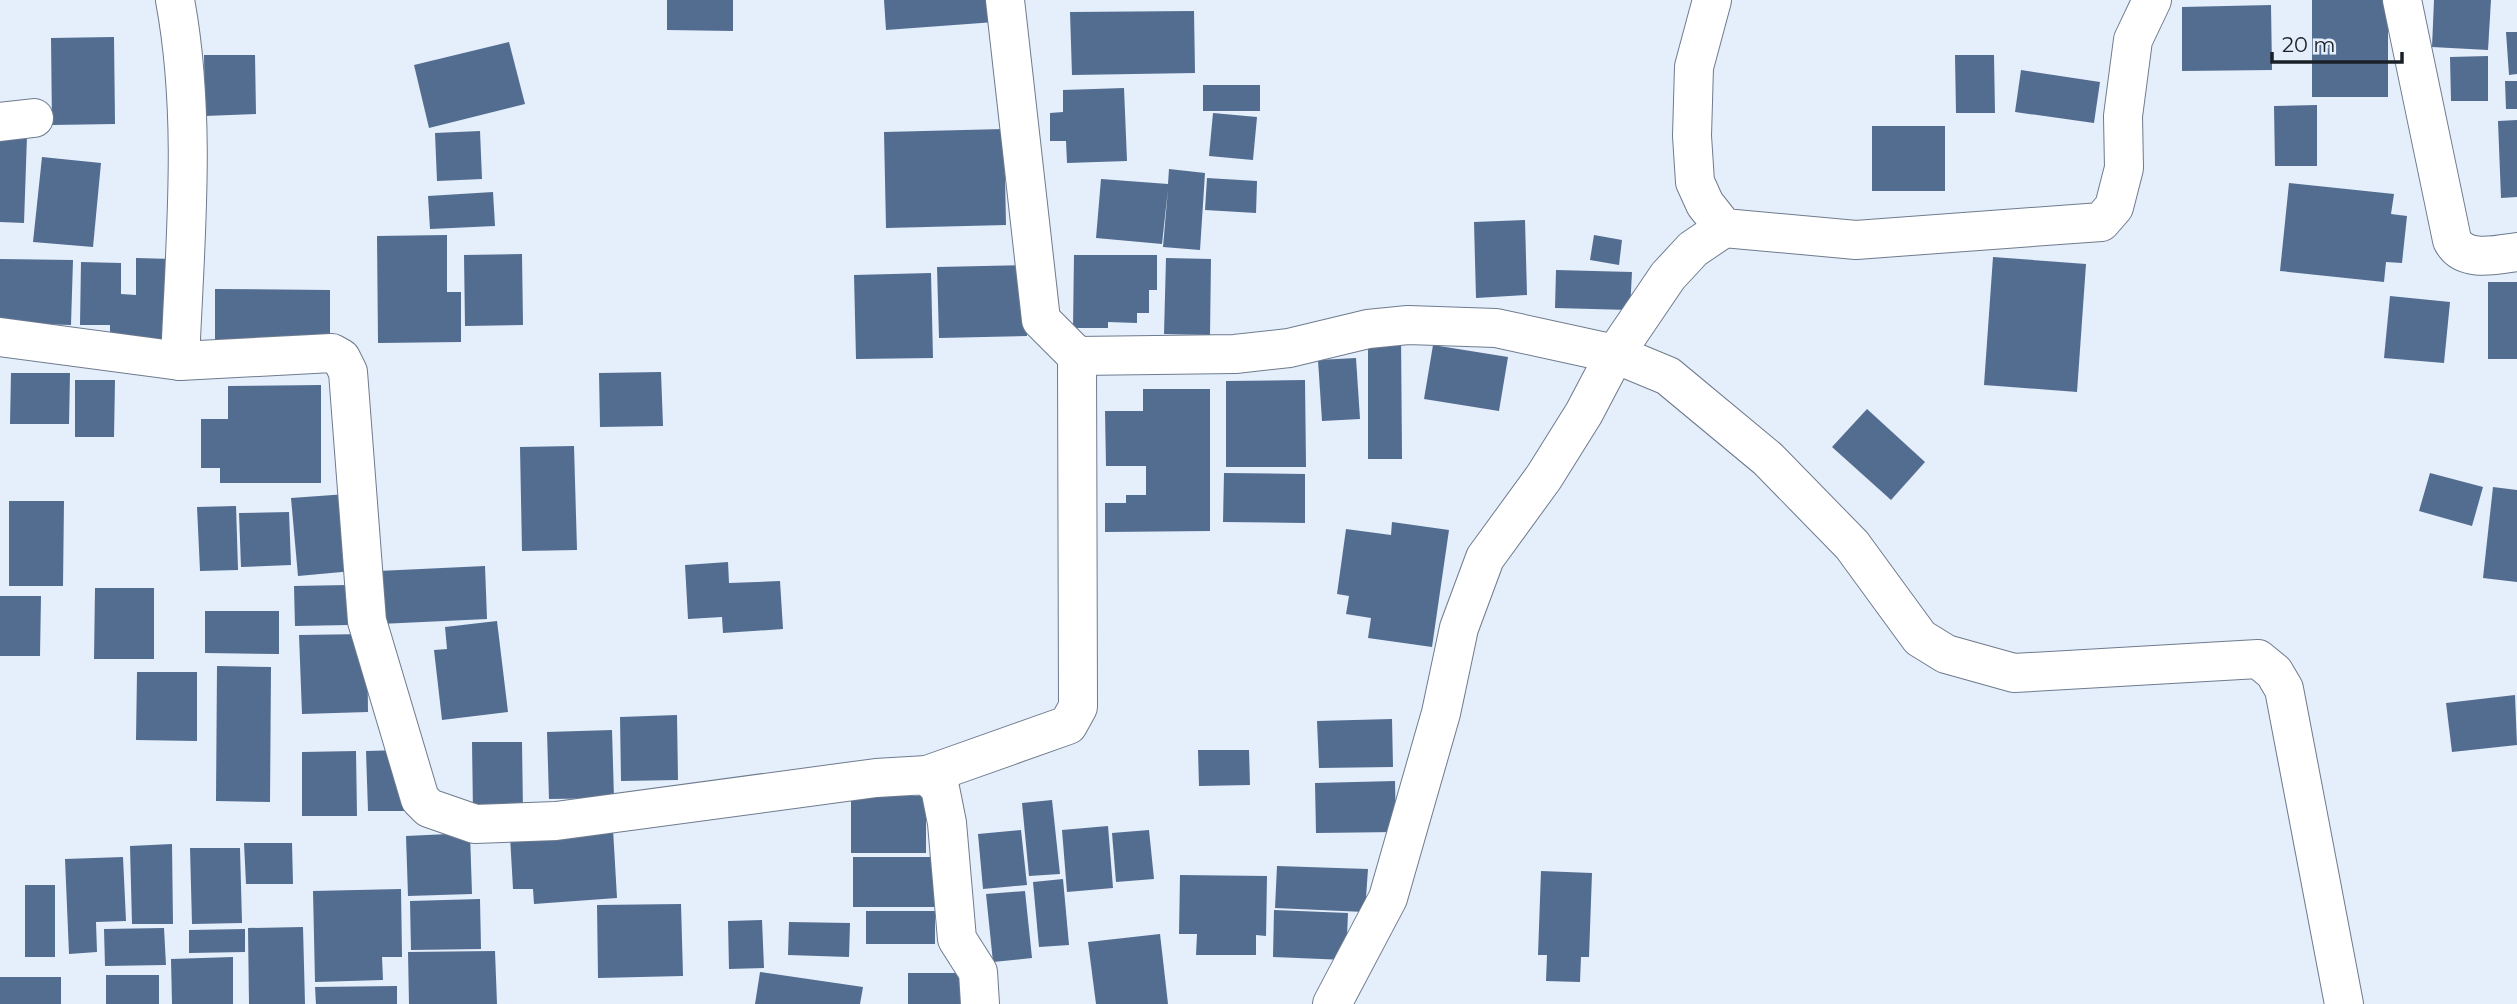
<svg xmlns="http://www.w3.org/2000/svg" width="2517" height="1004" viewBox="0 0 2517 1004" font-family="Montserrat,sans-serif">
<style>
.building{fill:#536d90}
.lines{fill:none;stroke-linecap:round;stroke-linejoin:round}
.street-casing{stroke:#6e7b8e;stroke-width:40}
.street{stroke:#fff;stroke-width:38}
</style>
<rect width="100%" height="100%" fill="#e5eefb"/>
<g class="building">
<path d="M667 0H733V31L667 30Z"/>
<path d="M884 0H993L995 22 886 30Z"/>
<rect x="2312" y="0" width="76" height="97"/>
<path d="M2434 0H2491L2488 50 2432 47Z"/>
<path d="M2271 5 2272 70 2182 71V7Z"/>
<path d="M1194 11 1195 73 1072 75 1070 12Z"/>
<path d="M2506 32H2517V74L2509 75Z"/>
<path d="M114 37 115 124 52 125 51 38Z"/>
<path d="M509 42 525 104 429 128 414 65Z"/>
<path d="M204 55H255L256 114 205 116Z"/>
<path d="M1955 55H1994L1995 113H1956Z"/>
<path d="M2488 56V101H2451L2450 57Z"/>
<path d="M2021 70 2100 82 2094 123 2015 112Z"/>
<path d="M2505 81H2517V109H2506Z"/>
<rect x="1203" y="85" width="57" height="26"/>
<path d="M1124 88 1127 161 1067 163 1066 141H1050V113L1063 112V90Z"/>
<path d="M2317 105V166H2275L2274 106Z"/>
<path d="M1213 113 1257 117 1253 160 1209 156Z"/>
<path d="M2517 120V197L2501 198 2498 121Z"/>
<rect x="1872" y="126" width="73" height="65"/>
<path d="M1004 129 1006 225 886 228 884 132Z"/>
<path d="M480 131 482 179 437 181 435 133Z"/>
<path d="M0 135 27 136 24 223 0 222Z"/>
<path d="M42 157 101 163 93 247 33 242Z"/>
<path d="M1169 169 1205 173 1200 250 1163 247 1168 189 1162 244 1096 238 1101 179 1168 184Z"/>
<path d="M1207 178 1257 181 1256 213 1205 210Z"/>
<path d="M2289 183 2394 194 2391 214 2407 216 2402 263 2386 262 2384 282 2280 271Z"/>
<path d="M493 192 495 226 430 229 428 196Z"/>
<path d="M1525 220 1527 295 1476 298 1474 222Z"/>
<path d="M447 235V292H461V342L378 343 377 236Z"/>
<path d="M1594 235 1622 240 1619 265 1590 260Z"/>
<path d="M522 254 523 325 465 326 464 255Z"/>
<path d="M1074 255H1157V290H1149V313H1137V323L1108 322V328H1073Z"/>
<path d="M1993 257 2086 264 2077 392 1984 385Z"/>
<path d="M136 258 173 259 172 345 110 343V325H80L81 262 121 263V294L136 295Z"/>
<path d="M1166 258 1211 259 1210 335 1164 334Z"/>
<path d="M0 259 73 260 71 325 0 323Z"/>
<path d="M1024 265 1027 336 939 338 937 267Z"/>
<path d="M1556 270 1632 272 1630 310 1555 308Z"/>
<path d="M931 273 933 358 856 359 854 275Z"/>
<rect x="2488" y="282" width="29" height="77"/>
<path d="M215 289 330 290V343L215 341Z"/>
<path d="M2390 296 2450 302 2444 363 2384 358Z"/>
<path d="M1401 334 1402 459H1368V335Z"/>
<path d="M1433 345 1508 357 1499 411 1424 399Z"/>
<path d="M1356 358 1360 419 1322 421 1318 360Z"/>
<path d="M661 372 663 426 600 427 599 373Z"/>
<path d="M11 373H70L69 424H10Z"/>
<path d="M75 380H115L114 437H75Z"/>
<path d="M1305 380 1306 467H1226V381Z"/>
<path d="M321 385V483H220V468H201V419H228V386Z"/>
<path d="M1143 389H1210V531L1105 532V503H1126V495H1146V466H1106L1105 411H1143Z"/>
<path d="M1867 409 1925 462 1891 500 1832 447Z"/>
<path d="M574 446 577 550 522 551 520 447Z"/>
<path d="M1224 473 1305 474V523L1223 522Z"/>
<path d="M2430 473 2483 487 2472 526 2419 511Z"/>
<path d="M2493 487 2517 490V582L2483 578Z"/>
<path d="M347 494 353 571 298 576 291 498Z"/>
<path d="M9 501H64L63 586H9Z"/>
<path d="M236 506 238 570 200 571 197 507Z"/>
<path d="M289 512 291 565 241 567 239 513Z"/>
<path d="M1392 522 1449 530 1432 647 1368 638 1371 618 1346 614 1349 596 1337 594 1346 529 1391 535Z"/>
<path d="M728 562 729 583 780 581 783 629 723 633 722 617 688 619 685 565Z"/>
<path d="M485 566 487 619 380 624 378 571Z"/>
<path d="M348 585 349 625 295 626 294 586Z"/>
<path d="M95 588H154V659H94Z"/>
<path d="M0 596H41L40 656H0Z"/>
<path d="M205 611H279V654L205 653Z"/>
<path d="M497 621 508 712 442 720 434 650 447 649 445 627Z"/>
<path d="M367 634 368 712 302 714 299 635Z"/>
<path d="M217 666 271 667 270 802 216 801Z"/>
<path d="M137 672H197V741L136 740Z"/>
<path d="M2515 695 2517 745 2452 752 2446 703Z"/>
<path d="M677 715 678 780 621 781 620 717Z"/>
<path d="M1392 719 1393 767 1319 768 1317 721Z"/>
<path d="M612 730 614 798 549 799 547 732Z"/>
<path d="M472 742H522L523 812 473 813Z"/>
<path d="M403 750 405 811H368L366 751Z"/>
<path d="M1198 750H1249L1250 785 1199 786Z"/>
<path d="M356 751 357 816H302V752Z"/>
<path d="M1395 781 1396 832 1316 833 1315 783Z"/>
<rect x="851" y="796" width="75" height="57"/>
<path d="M1052 800 1060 874 1029 876 1022 803Z"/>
<path d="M1108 826 1113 888 1067 892 1062 830Z"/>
<path d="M613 829 617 898 534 904 533 889H513L510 836Z"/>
<path d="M1021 830 1027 885 983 889 978 834Z"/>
<path d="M1149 830 1154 879 1116 882 1112 833Z"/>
<path d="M470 833 472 894 408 896 406 836Z"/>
<path d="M244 843H292L293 884H246Z"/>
<path d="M172 844 173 924H132L130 846Z"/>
<path d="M190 848H240L242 923 192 924Z"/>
<path d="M123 857 126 921 96 922 97 952 69 954 65 859Z"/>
<rect x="853" y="857" width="81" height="50"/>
<path d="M1277 866 1368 869 1365 912 1275 908Z"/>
<path d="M1541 871 1592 873 1589 957H1581L1580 982 1546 981 1547 955H1538Z"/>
<path d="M1180 875 1267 876 1266 936 1256 935V955H1196L1197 934H1179Z"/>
<path d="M1063 879 1069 945 1039 947 1033 882Z"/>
<rect x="25" y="885" width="30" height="72"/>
<path d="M401 889 402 957H382L383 980 315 982 313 891Z"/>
<path d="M1025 891 1032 958 993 962 986 894Z"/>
<path d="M480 899 481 949 411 950 410 901Z"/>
<path d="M681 904 683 976 598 978 597 905Z"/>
<path d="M1274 910 1348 913 1346 960 1273 957Z"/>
<rect x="866" y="911" width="69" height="33"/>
<path d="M762 920 764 968 729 969 728 921Z"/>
<path d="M789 922 850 923 849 957 788 955Z"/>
<path d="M303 927 305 1004H249L248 928Z"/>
<path d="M164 928 166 965 105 966 104 929Z"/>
<path d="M245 929V952L189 953V930Z"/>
<path d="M1160 934 1168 1004H1096L1088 942Z"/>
<path d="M495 951 497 1004H409L408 952Z"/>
<path d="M233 957V1004H172L171 959Z"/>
<path d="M760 972 863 987 860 1004H755Z"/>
<rect x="908" y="973" width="67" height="31"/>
<rect x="106" y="975" width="53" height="29"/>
<rect x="0" y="977" width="61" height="27"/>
<path d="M397 986V1004H316L315 987Z"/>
</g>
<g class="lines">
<defs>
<g id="street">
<path d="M175 0C197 118 185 241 180 361"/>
<path d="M1005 0 1041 320 1077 356 1235 354 1289 348 1368 329 1408 325 1496 328 1615 354 1668 376 1768 459 1852 545 1920 638 1946 654 2014 673 2258 659 2274 672 2284 689 2344 1004"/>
<path d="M1712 0 1694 67 1692 136 1695 182 1705 204 1724 228 1856 240 2101 222 2114 207 2124 168 2123 116 2133 40 2152 0"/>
<path d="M2402 0 2452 240C2463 263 2496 255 2517 252"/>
<path d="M0 122 34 118"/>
<path d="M0 337 180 361 332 353 341 358 348 372 367 621 420 799 429 808 475 824 556 821 876 778 927 775 940 788 947 823 957 939 978 972 980 1004"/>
<path d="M927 775 1068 725 1078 707 1077 356"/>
<path d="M1332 1004 1388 898 1441 713 1459 628 1485 558 1544 477 1584 413 1615 354 1668 276 1693 249 1724 228"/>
</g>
</defs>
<use href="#street" class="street-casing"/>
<use href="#street" class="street"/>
</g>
<path d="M2272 52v10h130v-10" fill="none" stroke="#1a2027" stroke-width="3.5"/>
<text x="2282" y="52" font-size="21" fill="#1a2027" stroke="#e5eefb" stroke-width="5" paint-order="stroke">20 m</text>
</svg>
